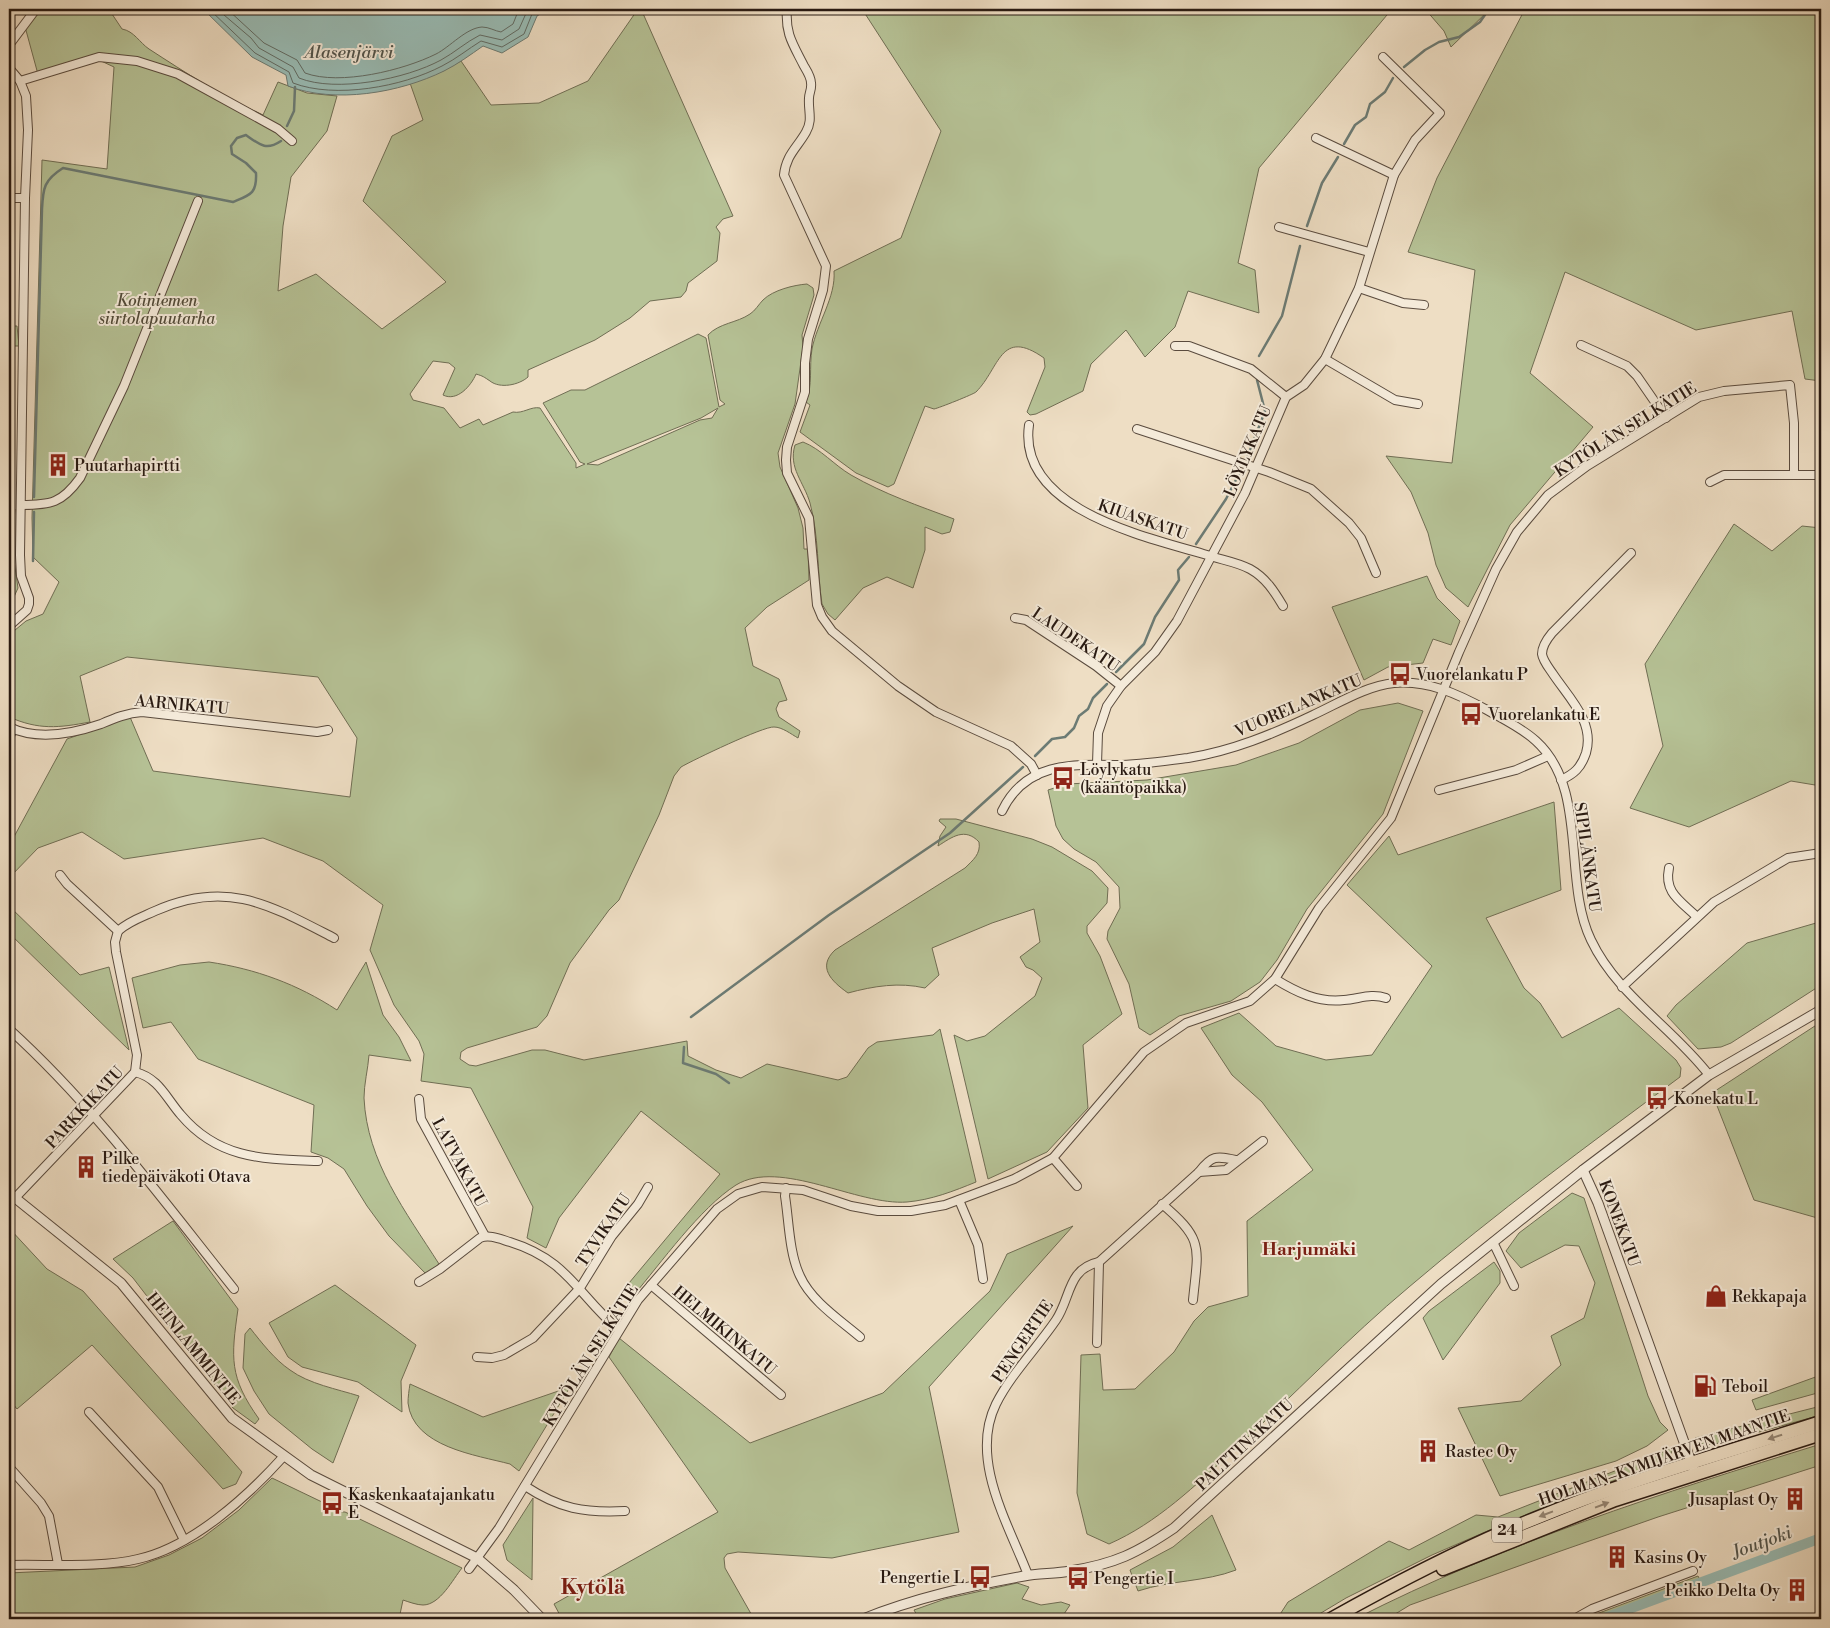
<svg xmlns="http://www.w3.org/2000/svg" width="1830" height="1628" viewBox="0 0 1830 1628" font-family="'Libre Bodoni',serif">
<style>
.green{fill:#b6c296;stroke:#706e54;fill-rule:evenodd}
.water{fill:#99bcb5;stroke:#6c7b74}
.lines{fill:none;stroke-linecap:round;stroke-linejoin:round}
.shore{stroke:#616b64;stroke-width:1}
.stream{stroke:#6c7b74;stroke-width:2.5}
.canal{stroke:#99bcb5;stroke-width:10}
.minor-casing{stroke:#5a4b3e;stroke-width:10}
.tertiary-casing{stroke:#5a4b3e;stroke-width:11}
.trunk-casing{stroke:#291a12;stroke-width:15}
.minor{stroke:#f4ead9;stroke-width:8}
.tertiary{stroke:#f4ead9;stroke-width:9}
.trunk{stroke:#eedec4;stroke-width:12}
.oneway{fill:#958674}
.labels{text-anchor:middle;stroke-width:4;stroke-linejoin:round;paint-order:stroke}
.shield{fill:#f4ead9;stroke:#66584e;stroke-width:1}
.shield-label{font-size:15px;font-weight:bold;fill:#291a12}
.park-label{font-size:16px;font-style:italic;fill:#534c3a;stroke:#f4ead9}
.street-label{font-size:16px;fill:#291a12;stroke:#f4ead9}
.poi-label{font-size:16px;fill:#291a12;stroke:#f4ead9;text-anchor:start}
.water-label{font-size:18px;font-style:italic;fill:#50534b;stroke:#f4ead9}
.neighbourhood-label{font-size:18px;font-weight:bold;fill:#7a1f14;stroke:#f4ead9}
.district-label{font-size:21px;font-weight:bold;fill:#7a1f14;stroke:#f4ead9}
</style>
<rect width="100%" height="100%" fill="#eedec4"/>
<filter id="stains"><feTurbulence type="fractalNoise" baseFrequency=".004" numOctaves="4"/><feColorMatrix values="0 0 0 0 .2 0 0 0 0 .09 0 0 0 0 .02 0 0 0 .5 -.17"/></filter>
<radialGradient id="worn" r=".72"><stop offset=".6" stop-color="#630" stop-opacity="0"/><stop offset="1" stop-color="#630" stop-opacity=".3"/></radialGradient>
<g class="green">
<path d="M51 9H116L112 14 122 29C134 31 140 43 149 49 186 73 223 97 263 115L278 82 307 93 337 96 327 131 291 177 283 226 278 291 316 274 382 329 446 282 363 201 392 136 423 120 410 83 443 71 461 61 491 105 539 103 588 81 638 9H641L733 216 723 219 716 227 720 233 717 261 688 283 686 291 681 297 650 301 630 318 595 340 528 370V377C519 385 500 389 490 381 484 377 483 376 476 374 471 386 457 402 443 395L455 368 449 363 433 361 410 394 413 400 444 408 460 428 479 419 483 425 513 412C523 414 531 406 540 408L576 463V468L585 464 580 462 543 403 571 390H585L698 334 706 338 719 407 725 404 720 400 708 335C719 323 737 323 750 314 755 311 759 304 763 300 773 290 794 285 807 284L813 288 814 295 802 335 803 347 795 404 778 453 780 467 798 508 803 528 804 549H808L809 580 767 607 745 628 753 666 779 679 787 700 779 702 776 709 779 717 800 731 798 738C791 734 782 727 774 727 764 726 693 760 681 767L674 776 659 815 619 900 609 910 570 963 547 1016 537 1027 467 1048 461 1052 460 1059 469 1065 476 1066 532 1050H545L584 1060 687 1041 688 1056 716 1070 741 1078 767 1064 838 1080 847 1077 868 1048 877 1042 933 1035 940 1029 976 1182C954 1191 931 1200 907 1202 858 1206 780 1158 736 1185 700 1208 661 1263 633 1296L624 1289 720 1174 641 1111 559 1218 546 1248 527 1238 533 1207 471 1088 421 1081 424 1054 419 1041 394 1005 370 950 383 905 323 861 263 838 124 859 82 832 38 848 9 878V846L67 739 130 717 153 771 350 797 357 738 318 677 127 657 80 676 90 722C58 728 39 730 9 717V635L26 621 43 614 59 582 33 557 32 518 42 160 107 169 114 67 99 60 39 78 24 23 38 13ZM718 408 712 418 700 420 598 465 587 464 701 418Z"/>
<path d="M862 9H1392L1259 168 1238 263 1255 270 1259 313 1188 291 1175 327 1145 357 1126 330 1091 364 1083 391 1036 414 1030 415 1027 412 1045 367 1044 358C1000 327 1000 368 976 392 974 394 939 408 934 409L925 406 894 484 888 487 856 473 800 432 810 405 806 402C813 385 809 367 812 349 817 323 836 297 834 271L901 238 941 131Z"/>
<path d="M1425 9H1490L1451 47 1444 31Z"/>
<path d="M1525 9H1821V381L1805 379 1792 311 1696 330 1565 272 1530 373 1593 427 1510 525 1468 607 1446 588 1436 565 1428 533 1411 492 1386 456 1452 463 1475 270 1408 252 1437 178Z"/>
<path d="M9 326H17L19 346H9Z"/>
<path d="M803 442C821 449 834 465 851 475 884 494 919 506 954 519L950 532 942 534 925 527V550L913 588 887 577 863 588 835 620 828 614 822 604C817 571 819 536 810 503 804 482 788 468 795 445Z"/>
<path d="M9 509H15L12 547 18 588 9 608Z"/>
<path d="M1734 524 1772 551 1802 526 1821 528V786L1791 781 1689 827 1630 808 1663 746 1645 664Z"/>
<path d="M1427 576 1437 598 1460 621 1451 645 1433 639 1423 663 1388 667 1364 680 1332 607Z"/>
<path d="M1398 703 1423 711 1383 814 1307 909 1277 960 1260 982 1231 1001 1179 1016 1150 1035 1139 1028 1129 984 1107 939 1108 931 1120 908 1119 887 1096 862 1074 849 1063 839 1056 826 1048 790 1067 784 1147 780 1236 765 1299 743 1360 710Z"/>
<path d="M1554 802 1561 890 1486 918 1524 988 1540 1003 1562 1038 1619 1008 1676 1060 1681 1068 1680 1077C1588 1145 1496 1213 1409 1287 1348 1338 1293 1396 1235 1449 1196 1485 1157 1523 1109 1544L1087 1534 1077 1493 1081 1355 1100 1354 1103 1390 1135 1389 1174 1352 1194 1321 1208 1307 1248 1296 1247 1221 1313 1170 1262 1102 1232 1075 1201 1028 1239 1013 1276 1046 1326 1060 1372 1055 1432 966 1347 885 1389 836 1398 855Z"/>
<path d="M940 819H956L1032 839 1052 847 1092 871 1108 888 1107 903 1087 926V933L1100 956 1122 1014 1083 1045 1088 1108 1047 1152 988 1179 954 1035 967 1041 985 1036 1035 996 1042 978 1033 970 1026 967 1020 957 1040 942 1034 909 992 923 932 948 939 975 925 988C899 982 874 986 848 993 831 981 817 967 835 950L965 868C973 860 981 854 979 842 965 827 952 837 938 846L940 836 946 827 939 821Z"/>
<path d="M9 906 80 975 109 967 129 1050 9 933Z"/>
<path d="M1821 917V985L1731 1043 1721 1047 1698 1049 1667 1016 1676 1005 1747 943 1816 923Z"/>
<path d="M209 962C256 969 297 984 337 1010L366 962 383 1015 399 1037 411 1061 369 1055C368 1069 364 1084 364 1098 367 1162 406 1212 439 1264L426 1274 389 1236 367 1206 344 1169 328 1158 311 1152 314 1105 198 1059 171 1022 143 1028 132 978 180 965Z"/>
<path d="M1821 1022V1219L1754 1200 1712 1093Z"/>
<path d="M1572 1193 1584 1198 1648 1396 1660 1422 1668 1430 1647 1446 1616 1461 1500 1496 1458 1408 1521 1401 1561 1365 1551 1336 1584 1318 1595 1283 1579 1246 1565 1245 1521 1268 1506 1251 1519 1233Z"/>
<path d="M173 1221 238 1309C231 1358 229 1377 259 1419L255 1424 233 1408 133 1278 113 1259Z"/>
<path d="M1073 1226 929 1387 959 1532 832 1558 738 1552 727 1554 724 1558 725 1568 754 1619H562L554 1604 718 1512 609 1357 619 1338 750 1443 883 1393 990 1291 1007 1254Z"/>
<path d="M9 1228 47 1269 83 1291 242 1472 236 1484 223 1489 92 1345 17 1409 9 1399Z"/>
<path d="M1494 1262 1500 1271V1283L1443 1360 1423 1318 1429 1311Z"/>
<path d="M335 1285 416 1345 401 1381 402 1412 358 1382 302 1367 288 1357 269 1323Z"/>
<path d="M250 1328C262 1343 274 1359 290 1370 309 1384 337 1389 359 1396L333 1463 312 1449 269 1414 254 1391 243 1368 245 1334Z"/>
<path d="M1821 1375V1392L1756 1410 1752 1400Z"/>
<path d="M410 1384 483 1417 570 1387 519 1471 510 1464C476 1455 413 1447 408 1403 408 1397 409 1390 410 1384Z"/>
<path d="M1821 1406V1415L1719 1443C1708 1445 1702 1447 1695 1438Z"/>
<path d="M1821 1444V1465L1658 1517 1555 1553 1410 1605 1387 1619H1355C1504 1543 1662 1493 1821 1444Z"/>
<path d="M1673 1448 1670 1456 1664 1461 1506 1523 1432 1555 1346 1598 1311 1619H1277L1288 1602 1389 1541 1409 1550 1476 1515 1498 1517Z"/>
<path d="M272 1478 322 1502 335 1512H345L462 1568C453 1579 440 1605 423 1605 417 1605 409 1602 403 1600L399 1619H9V1573L135 1567 169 1555 202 1538 239 1510Z"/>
<path d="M533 1498 532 1580 507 1560 503 1545Z"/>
<path d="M1212 1515 1236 1570C1205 1582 1171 1580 1138 1591L1130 1570 1173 1547Z"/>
<path d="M1698 1576 1700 1580 1596 1619H1583Z"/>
<path d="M1017 1583 1029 1587 1022 1599 1041 1605 1061 1602 1070 1605 1064 1614 1055 1619H919L914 1610 945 1599Z"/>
</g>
<path class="water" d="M203 9H548L537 16 528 37 502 53 483 46C470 55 458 64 444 71 399 93 335 104 288 86L286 75 252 57Z"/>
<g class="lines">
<g class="shore">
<path d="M209 9 255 53 289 72 293 83C335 99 402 87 442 66 456 59 468 49 481 41L502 47 524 34 532 14 539 9"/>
<path d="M217 9 251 38 259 48 293 67 299 78C336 93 406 79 441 60 454 53 466 42 480 35L502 40 519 29 528 9"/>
<path d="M227 9 264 43 297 60 305 73C340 86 404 70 436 54 450 47 466 28 482 27 489 27 495 31 501 32L513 24 519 9"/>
</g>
<g class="stream">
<path d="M1404 67 1425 50 1439 42 1459 37 1480 22 1489 9"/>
<path d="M287 126 294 111 295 87"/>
<path d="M1344 144 1355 125 1366 117 1370 104 1385 92 1393 78"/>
<path d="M1307 226 1322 183 1338 157"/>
<path d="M1259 356 1282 316 1300 246"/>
<path d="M1247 458 1265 411 1257 380"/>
<path d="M34 497 42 209C43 188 44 180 63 168L233 202C250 195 257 194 256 173L246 163 232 154 231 146 237 138 246 135C260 145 266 151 281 141"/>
<path d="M1196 544 1226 499 1240 472"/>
<path d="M33 561 34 512"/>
<path d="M1116 672 1144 644 1155 617 1179 580 1178 570 1189 557"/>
<path d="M1035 756 1052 739 1065 737 1074 728 1079 716 1088 709 1093 698 1107 684"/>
<path d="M691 1017 829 915 950 833 1023 767"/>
<path d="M684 1047 683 1063 716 1074 729 1083"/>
</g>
<path class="canal" d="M1602 1619 1821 1538"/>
<defs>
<g id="minor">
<path d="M787 9C785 34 793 44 804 66 807 71 811 77 811 83 812 89 809 93 809 98 808 111 813 120 806 132 797 148 786 155 784 175L826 266 823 290 808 339 805 363V392L787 447 786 460 787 473 809 518 817 605 822 617 832 631 898 686 936 712 1011 746 1031 764 1037 775"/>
<path d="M9 45 36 9"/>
<path d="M9 68 20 81 26 96 28 130 25 198 20 555 21 576 29 598V604L27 610 9 626"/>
<path d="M20 81 99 57 137 61 178 74 278 129 292 141"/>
<path d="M1316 138 1394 175"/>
<path d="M9 198H25"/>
<path d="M1279 227 1369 252"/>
<path d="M1359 288 1403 303 1424 305"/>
<path d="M1581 345 1627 366 1637 376 1666 418"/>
<path d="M1175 346H1189L1251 369 1286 397"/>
<path d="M1325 359 1395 400 1418 404"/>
<path d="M1029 425C1017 510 1147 537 1207 555 1222 560 1237 562 1250 569 1266 578 1274 591 1283 606"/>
<path d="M1137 429 1269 472 1311 489 1349 523 1361 538 1376 573"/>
<path d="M1710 482 1724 475H1821"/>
<path d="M21 505C51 505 62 503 80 478L124 386 198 201"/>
<path d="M1015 618 1026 620 1096 666 1121 686"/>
<path d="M9 727C38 741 72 734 101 724 115 718 127 713 142 712L317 732 328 730"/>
<path d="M9 738 13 729"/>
<path d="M1097 764 1098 733 1107 706 1121 686 1155 652 1177 621 1245 493 1286 397 1304 385 1325 359 1359 288 1394 175 1415 140 1440 113 1383 57"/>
<path d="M1561 780C1574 774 1581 768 1586 753 1595 722 1569 698 1553 674 1549 668 1543 661 1542 654 1542 646 1547 639 1552 633L1631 553"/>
<path d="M1439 790 1516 770 1548 756"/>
<path d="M1002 811C1025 763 1070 764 1116 765 1140 765 1164 761 1188 758 1232 751 1273 734 1313 715 1339 703 1366 686 1394 683 1428 680 1458 694 1487 710 1503 719 1522 728 1536 741 1589 789 1562 880 1591 940 1617 995 1672 1027 1709 1075"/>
<path d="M1669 868C1664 892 1679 900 1696 916"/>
<path d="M60 875 67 884 118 931"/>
<path d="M118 931C129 921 142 917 155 911 227 879 270 905 334 938"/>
<path d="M1275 979C1296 992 1318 1003 1344 1000 1359 999 1371 993 1386 998"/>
<path d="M1622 987 1714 902 1788 858 1821 853"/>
<path d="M9 1029C94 1106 162 1199 234 1289"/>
<path d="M135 1072C159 1078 166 1098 181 1115 219 1160 265 1159 318 1161"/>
<path d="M419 1099 421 1119 485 1236"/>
<path d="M1053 1158 1077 1186"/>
<path d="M1199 1172 1226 1170 1263 1141"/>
<path d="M786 1188 785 1196C789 1221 789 1253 800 1276 811 1301 840 1320 860 1337"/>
<path d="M15 1198 135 1072 137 1055 116 952 115 942 118 931"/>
<path d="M959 1200 978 1245 983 1279"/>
<path d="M1162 1204C1205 1240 1198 1248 1193 1300"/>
<path d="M1493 1242 1514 1286"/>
<path d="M419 1282 440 1269 480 1238C489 1234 500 1239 510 1242 568 1260 577 1294 619 1330"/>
<path d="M651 1285 781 1395"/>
<path d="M1097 1343 1099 1262"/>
<path d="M477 1357 492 1358 504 1355 533 1338 580 1288 612 1236 638 1204 648 1187"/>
<path d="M89 1412 158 1487 184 1540"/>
<path d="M9 1467 41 1503 49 1516 58 1564"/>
<path d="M525 1486C560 1509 584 1513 625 1511"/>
<path d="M9 1565C48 1564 101 1568 138 1559 192 1547 247 1497 283 1457"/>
<path d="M469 1569 499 1528 638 1300 717 1209 738 1194 762 1187 803 1190 851 1206 878 1211H911L945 1205 985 1190 1014 1179 1053 1158 1144 1052 1186 1023 1250 1001 1275 979 1319 908 1391 818 1459 652 1496 569 1517 532 1548 495 1587 466 1699 397 1724 391 1790 385 1794 423V475"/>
<path d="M1028 1575C1008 1523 969 1459 996 1404 1011 1374 1037 1348 1056 1320 1071 1298 1067 1269 1099 1262L1199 1172C1212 1155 1216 1156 1236 1160"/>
<path d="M1574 1619 1592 1609 1693 1571"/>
</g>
<g id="tertiary">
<path d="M1583 1170 1598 1203 1693 1467"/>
<path d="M9 1193 121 1283 232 1418 311 1475 477 1558 514 1590 542 1619"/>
<path d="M863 1619C915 1598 969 1586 1024 1576 1039 1573 1055 1574 1070 1571 1115 1564 1137 1553 1174 1528L1441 1284 1583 1170 1709 1075 1821 1010"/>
</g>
<g id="trunk">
<path d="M1443 1569 1615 1500 1821 1434"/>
<path d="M1331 1619C1397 1582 1464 1547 1534 1519 1628 1480 1725 1453 1821 1422"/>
</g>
</defs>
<use href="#minor" class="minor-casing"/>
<use href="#tertiary" class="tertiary-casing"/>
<use href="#trunk" class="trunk-casing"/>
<use href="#minor" class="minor"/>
<use href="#tertiary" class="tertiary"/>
<use href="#trunk" class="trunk"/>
</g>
<defs><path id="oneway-solid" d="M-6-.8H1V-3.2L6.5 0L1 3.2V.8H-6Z" transform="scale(1.25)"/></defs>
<g class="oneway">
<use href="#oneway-solid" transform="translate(1775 1437) rotate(162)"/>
<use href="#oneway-solid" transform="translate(1602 1505) rotate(-21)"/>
<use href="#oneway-solid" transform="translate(1546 1514) rotate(159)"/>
</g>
<defs>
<symbol id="building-bare" viewBox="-9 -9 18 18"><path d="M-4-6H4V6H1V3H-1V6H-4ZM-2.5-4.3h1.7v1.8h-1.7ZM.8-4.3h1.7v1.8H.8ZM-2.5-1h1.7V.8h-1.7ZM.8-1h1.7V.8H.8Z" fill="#8f2418" stroke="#f4ead9" stroke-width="2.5" paint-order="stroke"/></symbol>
<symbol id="bus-bare" viewBox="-9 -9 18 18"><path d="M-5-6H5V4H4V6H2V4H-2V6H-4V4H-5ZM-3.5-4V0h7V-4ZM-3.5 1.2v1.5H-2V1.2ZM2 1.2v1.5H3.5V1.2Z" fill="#8f2418" stroke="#f4ead9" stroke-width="2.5" paint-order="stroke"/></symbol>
<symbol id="shop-bare" viewBox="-9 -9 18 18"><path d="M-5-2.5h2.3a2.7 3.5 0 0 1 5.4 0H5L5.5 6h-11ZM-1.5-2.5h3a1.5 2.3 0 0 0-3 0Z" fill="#8f2418" stroke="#f4ead9" stroke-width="2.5" paint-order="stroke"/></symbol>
<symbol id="fuel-bare" viewBox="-9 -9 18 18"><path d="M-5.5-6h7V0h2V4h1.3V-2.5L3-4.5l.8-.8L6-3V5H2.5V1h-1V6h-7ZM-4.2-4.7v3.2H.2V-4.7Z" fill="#8f2418" stroke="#f4ead9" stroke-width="2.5" paint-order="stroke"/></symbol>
</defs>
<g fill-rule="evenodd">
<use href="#building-bare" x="42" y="449" width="32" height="32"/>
<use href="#bus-bare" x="1384" y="658" width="32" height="32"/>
<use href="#bus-bare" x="1455" y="698" width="32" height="32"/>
<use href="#bus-bare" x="1047" y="762" width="32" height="32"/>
<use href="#bus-bare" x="1641" y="1082" width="32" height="32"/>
<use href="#building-bare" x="70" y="1151" width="32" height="32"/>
<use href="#shop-bare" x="1700" y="1280" width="32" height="32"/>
<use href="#fuel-bare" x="1689" y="1370" width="32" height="32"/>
<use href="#building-bare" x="1412" y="1435" width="32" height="32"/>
<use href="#building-bare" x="1779" y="1483" width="32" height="32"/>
<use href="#bus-bare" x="316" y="1487" width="32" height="32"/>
<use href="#building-bare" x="1601" y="1541" width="32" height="32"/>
<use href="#bus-bare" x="964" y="1561" width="32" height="32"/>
<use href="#bus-bare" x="1062" y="1562" width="32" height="32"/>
<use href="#building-bare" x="1781" y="1574" width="32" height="32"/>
</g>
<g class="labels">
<rect class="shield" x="1492" y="1517.5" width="30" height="25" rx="4"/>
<g class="shield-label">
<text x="1507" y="1535">24</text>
</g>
<g class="park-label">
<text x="157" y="306">Kotiniemen<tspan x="157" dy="18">siirtolapuutarha</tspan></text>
</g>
<g class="street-label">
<text transform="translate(1625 429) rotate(-32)" y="6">KYTÖLÄN SELKÄTIE</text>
<text transform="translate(1247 451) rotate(-67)" y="6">LÖYLYKATU</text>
<text transform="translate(1143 519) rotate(19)" y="6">KIUASKATU</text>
<text transform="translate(1076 639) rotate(34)" y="6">LAUDEKATU</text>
<text transform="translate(182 704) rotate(5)" y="6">AARNIKATU</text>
<text transform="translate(1298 705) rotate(-23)" y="6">VUORELANKATU</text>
<text transform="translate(1588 857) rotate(82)" y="6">SIPILÄNKATU</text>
<text transform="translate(84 1107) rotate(-47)" y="6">PARKKIKATU</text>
<text transform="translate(460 1162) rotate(62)" y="6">LATVAKATU</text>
<text transform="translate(1620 1223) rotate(70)" y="6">KONEKATU</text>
<text transform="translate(603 1230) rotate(-56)" y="6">TYVIKATU</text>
<text transform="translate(725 1330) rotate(40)" y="6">HELMIKINKATU</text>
<text transform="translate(1022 1341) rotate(-56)" y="6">PENGERTIE</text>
<text transform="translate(194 1348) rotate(51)" y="6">HEINLAMMINTIE</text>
<text transform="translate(590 1355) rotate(-58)" y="6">KYTÖLÄN SELKÄTIE</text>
<text transform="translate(1244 1444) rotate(-43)" y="6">PALTTINAKATU</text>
<text transform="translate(1664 1457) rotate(-19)" y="6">HOLMAN–KYMIJÄRVEN MAANTIE</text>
</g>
<g class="poi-label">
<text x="74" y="471">Puutarhapirtti</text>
<text x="1416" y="680">Vuorelankatu P</text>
<text x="1488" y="720">Vuorelankatu E</text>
<text x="1080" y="775">Löylykatu<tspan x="1080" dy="18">(kääntöpaikka)</tspan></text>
<text x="1674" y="1104">Konekatu L</text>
<text x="102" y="1164">Pilke<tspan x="102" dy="18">tiedepäiväkoti Otava</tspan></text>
<text x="1732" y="1302">Rekkapaja</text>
<text x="1722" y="1392">Teboil</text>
<text x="1445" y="1457">Rastec Oy</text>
<text x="348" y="1500">Kaskenkaatajankatu<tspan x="348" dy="18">E</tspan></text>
<text x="1778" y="1505" text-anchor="end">Jusaplast Oy</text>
<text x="1634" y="1563">Kasins Oy</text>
<text x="964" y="1583" text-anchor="end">Pengertie L</text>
<text x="1094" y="1584">Pengertie I</text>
<text x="1780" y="1596" text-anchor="end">Peikko Delta Oy</text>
</g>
<g class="water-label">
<text x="349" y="58">Alasenjärvi</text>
<text transform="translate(1762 1542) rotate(-20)" y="6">Joutjoki</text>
</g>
<g class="neighbourhood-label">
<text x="1309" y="1255">Harjumäki</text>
</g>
<g class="district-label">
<text x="593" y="1594">Kytölä</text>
</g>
</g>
<rect width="1830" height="1628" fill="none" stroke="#eedec4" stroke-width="30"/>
<rect x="10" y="10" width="1810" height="1608" fill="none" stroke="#291a12" stroke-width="2.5"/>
<rect x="15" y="15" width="1800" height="1598" fill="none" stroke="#291a12"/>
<rect width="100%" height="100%" filter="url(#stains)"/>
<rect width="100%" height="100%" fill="url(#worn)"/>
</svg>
